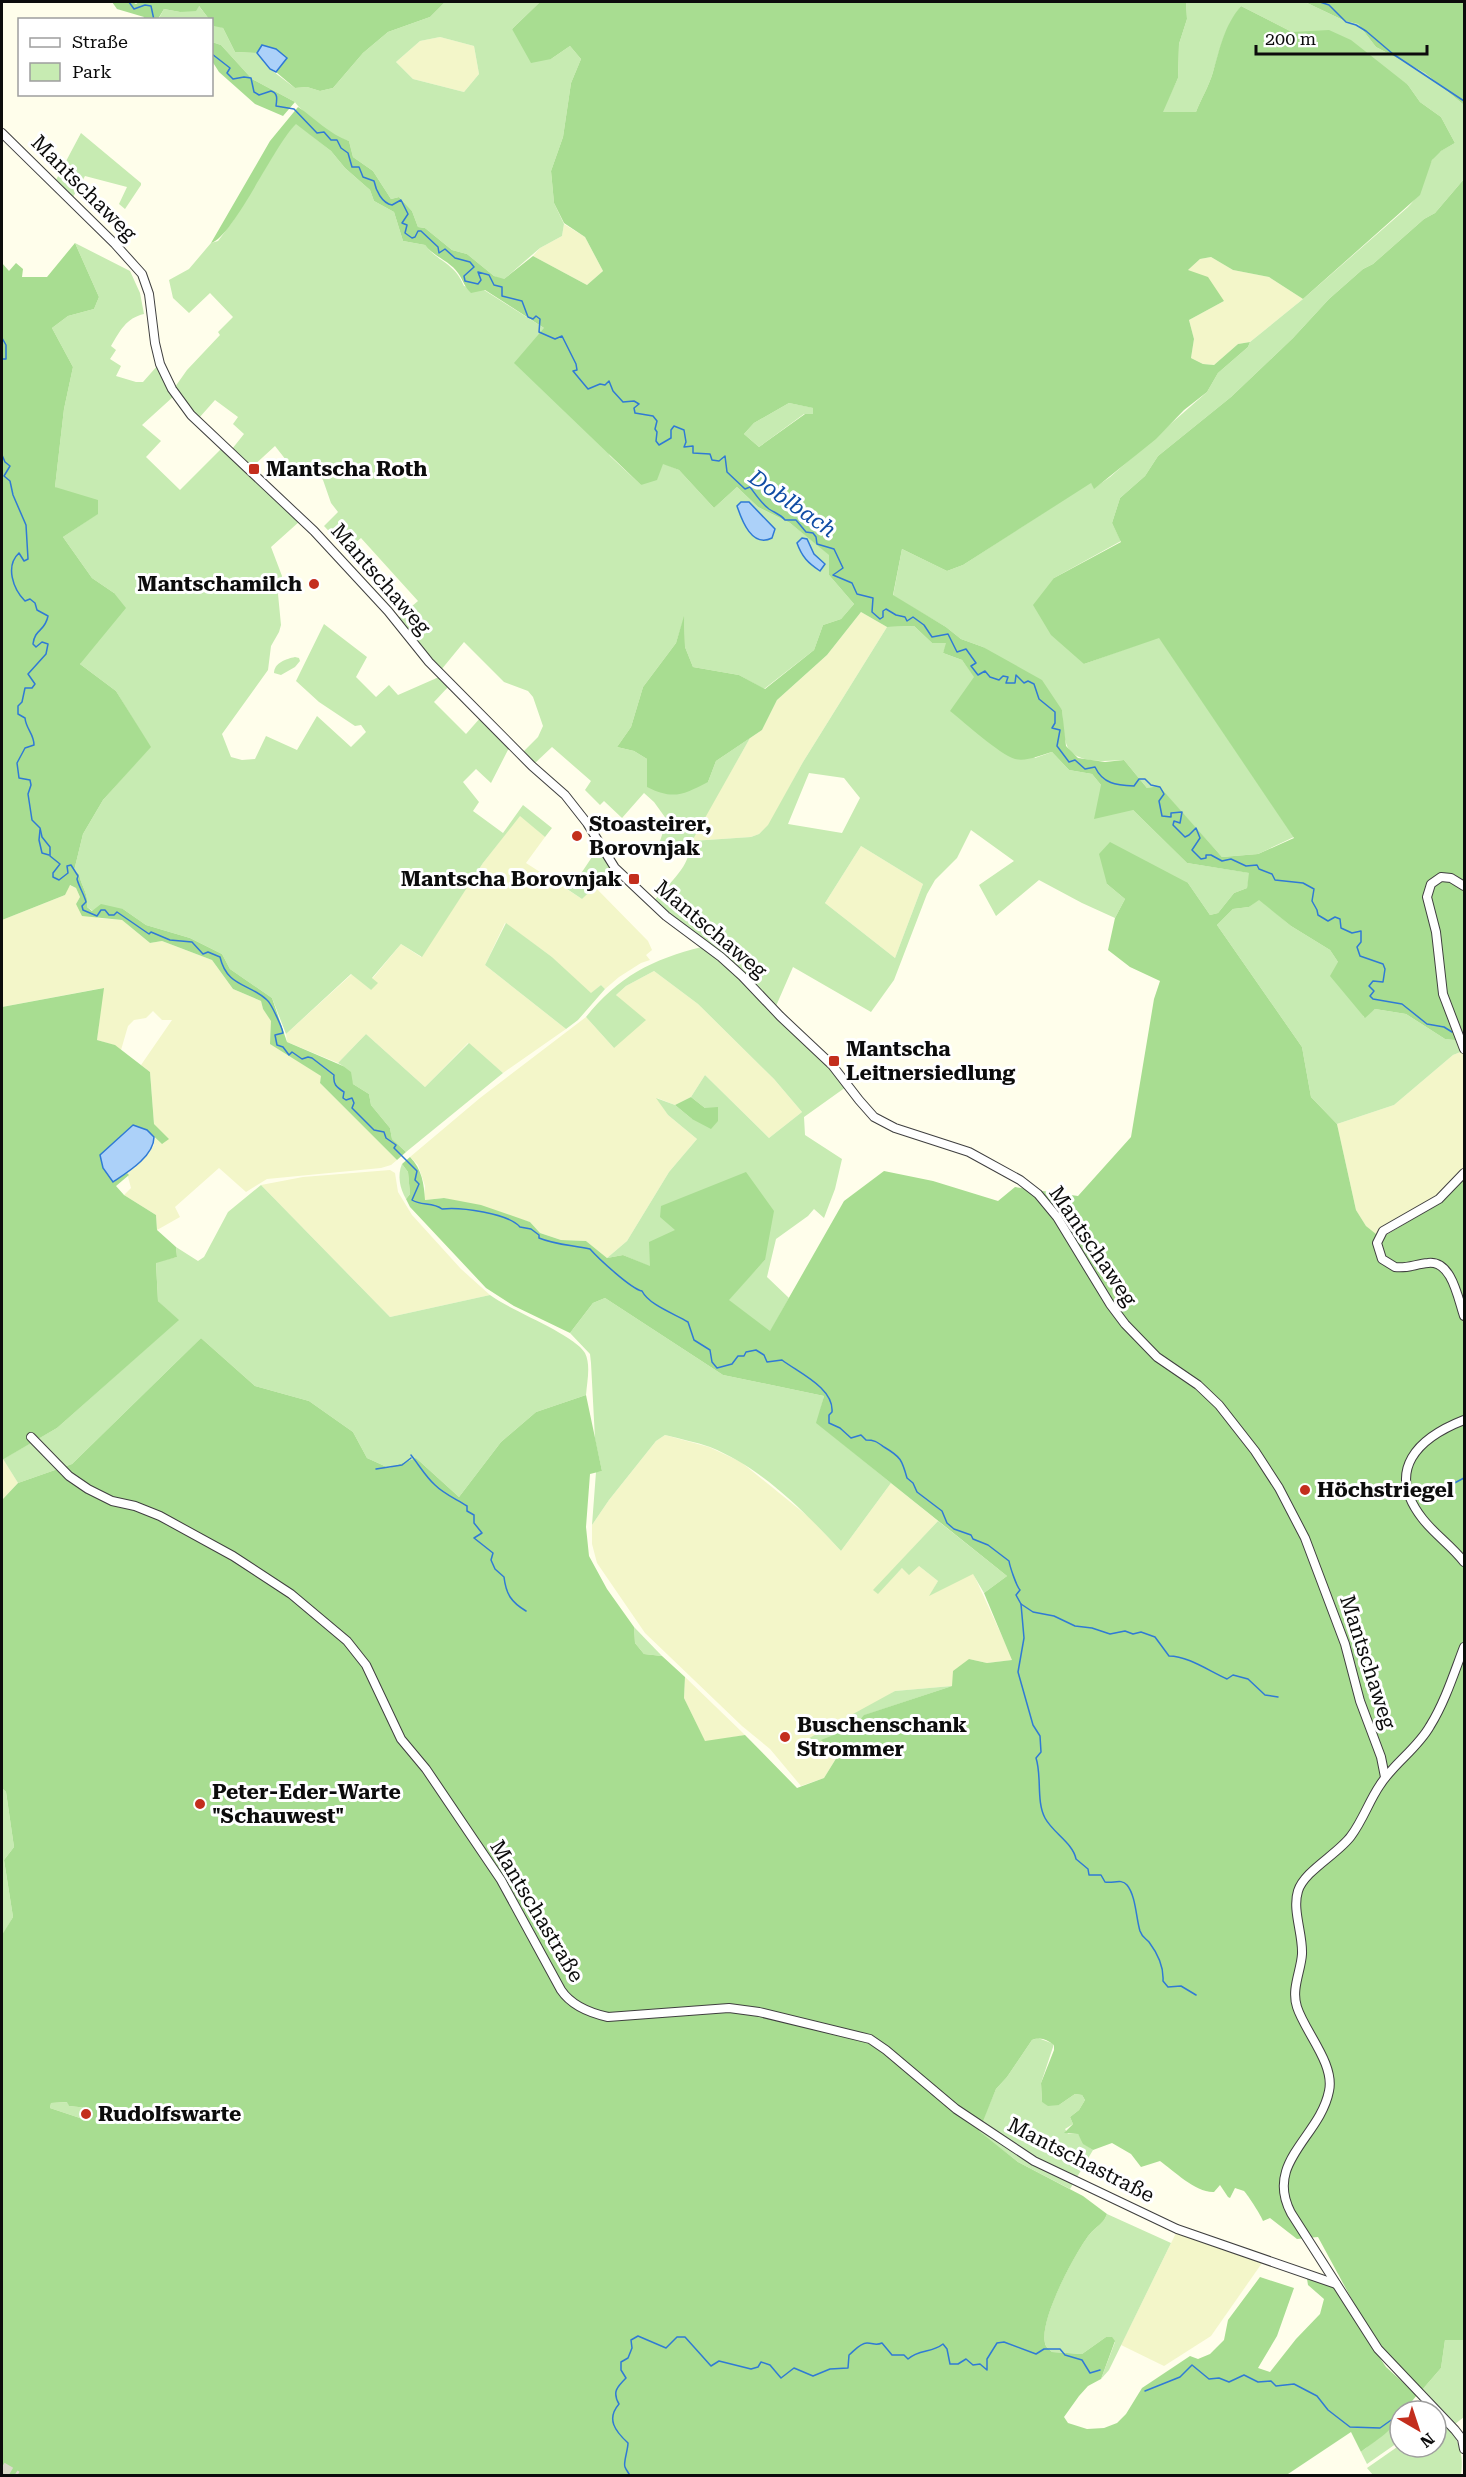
<svg xmlns="http://www.w3.org/2000/svg" width="1466" height="2477" viewBox="0 0 1466 2477" font-family="'Roboto Serif',serif">
<style>
.farmland{fill:#f3f6c9}
.green{fill:#c7ebb2;fill-rule:evenodd}
.forest{fill:#a8dd91;fill-rule:evenodd}
.water{fill:#acd1f9;stroke:#2f7ad5;stroke-width:1.5}
.lines{fill:none;stroke-linecap:round;stroke-linejoin:round}
.stream{stroke:#2f7ad5;stroke-width:1.5}
.motorway-tunnel{stroke:#dbdaca;stroke-width:10;stroke-dasharray:10 5;stroke-linecap:butt}
.tertiary-casing{stroke:#3f3f3f;stroke-width:10}
.tertiary{stroke:#fff;stroke-width:8}
.poi-dot{fill:#c32e1d;stroke:#fff;stroke-width:2}
.labels{text-anchor:middle;stroke-width:6;stroke-linejoin:round;paint-order:stroke}
.street-label{font-size:21px;fill:#0c0c0c;stroke:#fff}
.poi-label{font-size:21px;font-weight:bold;fill:#0c0c0c;stroke:#fff;text-anchor:start}
.water-label{font-size:22px;font-style:italic;fill:#0f4ca4;stroke:#fff}
</style>
<rect width="100%" height="100%" fill="#fffeeb"/>
<g class="farmland">
<path d="M440 37 474 46 479 74 464 92 413 79 396 62 420 41Z"/>
<path d="M564 224 585 237 603 271 587 285 533 256 540 248 562 236Z"/>
<path d="M1211 257 1233 270 1269 277 1303 299 1250 342 1238 344 1214 365 1203 364 1191 358 1194 339 1189 320 1224 301 1188 270 1200 259Z"/>
<path d="M861 612 887 627 803 762 769 825 759 834 751 837 691 841 750 738 762 730 777 700 827 655Z"/>
<path d="M520 815 545 837 526 863 582 899 594 886 648 941 652 950 646 955 650 960 641 963 619 977 605 989 601 985 591 994 552 957 505 923 485 965 566 1029 503 1073 468 1043 425 1087 366 1034 338 1063 287 1042 286 1034 352 974 371 990 372 979 401 944 421 957 483 863Z"/>
<path d="M861 846 923 884 895 958 825 903Z"/>
<path d="M69 885 76 888 80 897 76 904 98 918 122 920 150 943 162 941 212 960 233 989 261 1001 263 1009 303 1064 322 1076 320 1083 397 1160 391 1165 381 1168 267 1179 246 1192 219 1168 175 1207 180 1217 157 1230 156 1215 124 1195 131 1188 127 1173 135 1167 154 1145V1137L162 1144 154 1124 150 1072 141 1065 172 1020H162L153 1011 146 1018 134 1020 128 1026 121 1050 114 1045 97 1040 103 988 2 1007V920L65 895Z"/>
<path d="M654 971 698 1004 774 1079 802 1112 769 1138 705 1075 691 1097 675 1105 657 1098 668 1115 697 1139 669 1172 627 1241 607 1258 586 1241 561 1240 540 1233 530 1222 444 1198 424 1200 425 1186 418 1165 410 1157 480 1098 586 1017 614 1048 619 998 616 995 626 986Z"/>
<path d="M1463 1051 1464 1054V1168L1438 1197 1381 1229 1376 1235 1366 1226 1356 1210 1337 1124 1394 1105 1453 1055Z"/>
<path d="M390 1170 395 1173 398 1192 412 1215 461 1269 490 1295 390 1317 261 1185 303 1177Z"/>
<path d="M665 1435 709 1447 741 1462 810 1518 841 1551 891 1483 938 1521 874 1590 878 1593 902 1568 919 1566 938 1581 930 1595 973 1573 1013 1660 987 1663 969 1659 952 1686 895 1691 806 1748 821 1740 837 1757 824 1778 801 1786 770 1749 742 1726 645 1633 597 1563 592 1544V1525L609 1500 656 1441Z"/>
<path d="M3 1459 18 1483 2 1500V1460Z"/>
<path d="M685 1677 745 1735 705 1742 684 1698Z"/>
<path d="M1176 2233 1262 2263 1211 2336 1164 2366 1121 2345Z"/>
</g>
<g class="green">
<path d="M445 2H540L512 29 551 59 570 46 581 59 571 83 563 137 551 171 554 203 564 224 562 236 540 248 503 280 494 276 467 254 452 250 425 228 418 227 412 211 399 197 391 199 373 171 353 157 349 141C343 139 336 137 331 134 324 129 297 107 295 102L252 79 221 45 212 42V23L223 28 235 52 257 53 270 69 295 88 307 87 320 91 333 88 363 53 388 32 430 17ZM440 37 474 46 479 74 464 92 413 79 396 62 420 41Z"/>
<path d="M1186 2H1305L1345 21 1358 24 1376 47 1425 73 1464 105V179L1435 213 1424 219 1373 264 1363 269 1329 299 1293 338 1231 397 1158 456 1145 476 1120 498 1112 523 1121 541 1054 578 1084 664 1159 637 1294 837 1258 854 1222 857 1159 787 1147 788 1124 760C1107 761 1072 765 1066 743 1063 733 1063 721 1062 710L983 647 961 639 946 627 893 596 902 549 947 571 963 565 1091 482 1094 488 1110 477 1207 392 1218 373 1248 347 1250 342 1303 299 1408 207C1426 189 1422 179 1432 160 1437 151 1447 148 1455 143L1441 117 1420 102 1408 85 1309 32H1292L1241 6C1223 31 1222 44 1213 72 1209 86 1201 99 1196 112H1162L1178 78 1179 44 1187 19Z"/>
<path d="M198 5 209 19 158 20 164 9 180 12Z"/>
<path d="M296 123 331 151 345 168 370 190 374 201 394 212 403 241 425 245C439 263 454 262 464 286L484 290 544 328 610 456 641 485 663 463 679 470 714 508 737 487 758 507 790 523 830 555 829 575 854 604 841 619 823 625 814 650 764 689 739 675 693 667 685 647 684 618 676 643 643 687 631 727 617 747 634 751 647 759V787L708 782 716 761 750 738 692 841 751 837 759 834 768 825 803 762 887 627 914 626 932 643H947L943 653 962 660 1035 758 1052 752 1069 770 1092 774 1101 785 1133 810 1187 863 1250 873 1247 888 1234 893 1218 913 1210 915 1188 883 1107 884 1125 899 1115 918 1082 903 1039 880 996 916 979 885 1014 861 971 830 957 858 935 880 927 894 894 980 871 1012 793 967 776 1006 653 902C665 887 693 865 689 844L660 841 667 820 654 802 644 793 622 818 604 801 600 805 585 790 591 781 552 747 534 764 523 752 538 737 543 726 533 697 528 691 504 682 464 642 441 670 432 662 398 618 418 601 361 538 347 550 324 526 338 512 331 503 323 480 310 464 297 474 275 446 252 467 232 449 244 434 233 424 238 417 215 400 199 418 175 387 187 370 220 335 218 332 233 317 210 293 189 313 173 298 169 280 189 269 211 243 218 241 233 221 284 137ZM809 773 844 778 860 798 842 833 788 824ZM861 846 923 884 895 958 825 903Z"/>
<path d="M81 133 141 183V185L125 209 119 204 127 187 85 176 73 197 56 180Z"/>
<path d="M75 243 130 271 140 293 144 314C126 318 120 331 111 346L116 350 110 359 121 366 116 376 136 382H143L158 365 174 396 142 425 161 441 146 457 180 490 220 450 224 449 300 521 271 547 282 576 278 594 281 625 279 632 271 646 268 670 222 734 231 757 242 760 255 759 266 736 297 750 317 716 351 747 366 732 361 725 355 726 319 702 296 681 324 624 367 657 356 677 376 697 389 685 398 695 439 677 449 686 434 702 466 734 481 717 510 746 491 783 476 769 463 782 479 802 473 811 503 833 523 805 552 828 545 837 520 816 483 863 422 957 401 944 372 978 378 983 371 990 351 974 286 1034 272 998 230 969 222 954 190 938 146 925 123 909 93 911 87 907C89 894 81 886 79 874L74 871 83 834 103 800 150 747 116 691 80 664 114 593 92 578 63 537 97 514 55 487 64 409 73 367 52 328 68 316 94 309 99 297Z"/>
<path d="M789 403 814 408 813 415 804 414 759 447 744 434 754 423Z"/>
<path d="M295 657 299 658 300 661 295 667 281 675 274 673C274 663 286 659 295 657Z"/>
<path d="M598 848 613 869 582 899 558 883 565 874 576 881Z"/>
<path d="M1259 899 1291 926 1330 950 1338 962 1364 1017 1375 1009 1406 1014 1445 1039 1457 1040 1463 1051 1453 1055 1394 1105 1337 1124 1311 1097 1302 1047 1217 925 1233 909 1249 907Z"/>
<path d="M506 923 552 957 591 993 601 985 605 989 578 1020 566 1029 485 965Z"/>
<path d="M702 947 722 961 821 1056 846 1087 804 1117 805 1135 842 1159 835 1189 824 1218 814 1209 808 1216 776 1239 767 1277 789 1298 770 1332 728 1300 765 1260 675 1231 651 1267 623 1255 607 1258 627 1241 669 1172 697 1139 668 1115 656 1098 675 1105 692 1119 705 1108 691 1097 705 1075 769 1138 802 1112 774 1079 698 1004 654 971 626 986 616 995 646 1020 614 1048 586 1017C618 977 652 959 702 947Z"/>
<path d="M366 1034 425 1087 469 1043 503 1073 406 1152 392 1139 390 1128 371 1105 369 1094 353 1084 343 1066 338 1063Z"/>
<path d="M402 1164 408 1172 410 1194 406 1199C400 1189 397 1175 402 1164Z"/>
<path d="M261 1185 390 1317 490 1295C511 1311 574 1334 585 1353 591 1365 587 1382 586 1395L536 1412 501 1442 459 1497 416 1458 389 1468 367 1458 353 1432 309 1401 255 1386 201 1338 72 1464 18 1483 3 1459 57 1428 178 1320 158 1301 156 1262 177 1257 176 1247 198 1261 204 1257 228 1212Z"/>
<path d="M605 1298 723 1375 824 1396 817 1423 891 1483 841 1551C804 1511 762 1468 710 1447 696 1442 680 1439 665 1435L656 1441 609 1500 592 1525 596 1472 602 1471 595 1439 591 1363 590 1354 570 1333 593 1303Z"/>
<path d="M938 1521 1007 1576 984 1593 973 1574 929 1596 938 1581 919 1566 909 1575 902 1568 878 1594 873 1590Z"/>
<path d="M634 1627 662 1656 644 1654 635 1643Z"/>
<path d="M952 1686 865 1715 854 1727 806 1748 802 1742 895 1691Z"/>
<path d="M2 1788 6 1792 14 1847 4 1860 13 1917 2 1936Z"/>
<path d="M1038 2038 1054 2044 1041 2083 1042 2102 1059 2105 1075 2094 1082 2095 1085 2100 1079 2110 1070 2117 1073 2124 1065 2129 1068 2134H1078L1084 2144 1093 2150 1070 2189 1018 2162 978 2131 996 2089 1007 2077 1032 2040Z"/>
<path d="M68 2102 69 2106 88 2108 92 2113 89 2121 50 2108 51 2103Z"/>
<path d="M1107 2214 1171 2243 1109 2370 1101 2379 1115 2342 1106 2337 1082 2354 1052 2352C1050 2350 1047 2348 1046 2346 1036 2324 1075 2253 1089 2235 1096 2226 1103 2225 1107 2214Z"/>
<path d="M1445 2340H1463L1464 2343V2417L1455 2424 1422 2390 1441 2368Z"/>
<path d="M1400 2416V2441L1367 2464 1361 2452 1387 2431Z"/>
<path d="M1436 2416C1456 2432 1465 2450 1461 2475H1373L1367 2468 1400 2445 1436 2447Z"/>
</g>
<g class="forest">
<path d="M112 2H132L136 4 139 2H445L430 17 388 32 363 53 333 88 320 91 307 87 295 88 276 72 287 58 262 45 257 53 235 52 223 28 214 26 212 20 209 19 199 6 196 11 180 12 164 9 158 19H143L144 17 117 9Z"/>
<path d="M540 2H1186L1187 19 1179 44 1178 78 1163 112H1196C1201 99 1209 86 1213 72 1220 48 1224 26 1241 6L1292 32 1329 30 1351 40 1408 85 1420 102 1441 117 1455 143 1441 151 1432 160 1420 195 1303 299 1269 277 1233 270 1211 257 1200 259 1188 270 1208 277 1224 301 1189 320 1194 339 1191 358 1203 364 1214 365 1238 344 1250 342 1248 347 1218 373 1207 392 1184 410 1156 439 1094 489 1091 483 963 565 947 571 902 549 893 595 946 627 961 639 983 647 1042 680 1062 710 1066 746 1078 758 1105 762 1124 760 1147 788 1159 786 1222 857 1258 854 1294 838 1159 638 1084 664 1051 635 1033 605 1054 578 1121 542 1112 523 1120 498 1145 476 1158 456 1231 397 1293 338 1329 299 1363 269 1373 264 1424 219 1435 213 1464 179V1041L1445 1039 1406 1014 1375 1009 1365 1018 1330 976 1338 962 1330 950 1291 926 1259 900 1249 907 1233 909 1217 925 1302 1047 1311 1097 1337 1124 1356 1210 1366 1226 1381 1238 1443 1201 1464 1179V2343L1463 2340H1445L1441 2368 1422 2390 1391 2361 1357 2309 1318 2237 1297 2239 1270 2218 1263 2221C1262 2217 1248 2195 1244 2191L1235 2188 1230 2198 1228 2197 1220 2185 1214 2192C1196 2193 1174 2171 1160 2161L1141 2167 1131 2154 1112 2143 1093 2150 1083 2144 1078 2134 1064 2133 1073 2124 1070 2117 1079 2110 1085 2100 1082 2095 1075 2094 1059 2105 1048 2106 1042 2102 1041 2083 1054 2050V2045C1046 2039 1041 2037 1032 2040L1007 2077 996 2089 979 2131 1018 2162 1083 2196 1107 2214C1103 2225 1096 2226 1089 2235 1075 2253 1036 2325 1046 2346 1047 2348 1050 2350 1052 2352L1082 2354 1106 2337H1112L1115 2341 1101 2379 1088 2386 1079 2396 1064 2417 1068 2423 1087 2429 1104 2428 1117 2423 1126 2414 1142 2388 1190 2356 1198 2359 1210 2354 1224 2340 1228 2320 1260 2277 1294 2288 1277 2336 1258 2368 1270 2372 1296 2339 1320 2314 1324 2299 1308 2285 1307 2279 1316 2278 1341 2292 1357 2324 1386 2367 1417 2395 1404 2411H1400C1399 2428 1373 2442 1361 2452L1351 2432 1285 2476 2 2475V1935L13 1917 4 1860 14 1847 6 1792 2 1788V1500L18 1483 72 1464 201 1338 255 1386 309 1401 353 1432 367 1458 389 1468 416 1458 459 1497 501 1442 536 1412 586 1395 602 1471 590 1474 586 1527 589 1556 607 1589 634 1627 635 1643 644 1654 662 1656 685 1677 684 1698 705 1741 745 1735 797 1788 824 1778 837 1757 821 1740 854 1727 864 1715 952 1686 953 1671 969 1659 987 1663 1012 1660 984 1593 1007 1576 816 1423 824 1396 723 1375 605 1298 593 1303 570 1333 514 1306 486 1288 410 1207 406 1199 410 1194 408 1172 402 1164 410 1157C422 1169 424 1184 425 1200L444 1198 481 1205 530 1222 540 1233 561 1240 586 1241 607 1258 623 1255 650 1266 649 1242 675 1230 660 1217 661 1206 746 1172 774 1211 765 1260 729 1300 770 1331 844 1201 884 1171 933 1181 998 1201 1015 1187 1078 1196 1131 1137 1154 999 1160 981 1130 967 1108 950 1115 918 1125 899 1107 884 1099 854 1110 842 1188 883 1210 915 1218 913 1234 893 1247 888 1249 873 1187 863 1133 810 1094 819 1101 785 1092 774 1069 770 1052 752C1041 755 1026 762 1015 759 999 754 964 722 950 711L974 677 962 660 943 653 946 643H932L914 626 887 627 861 612 827 655 777 700 762 730 716 761 708 782C683 795 673 800 647 787V759L634 751 617 747 631 727 643 687 676 643 684 616 685 647 693 667 739 675 765 689 814 650 823 625 841 619 854 604 829 575V555L790 523 758 507 737 487 714 508 679 470 663 464 657 480 641 485 514 363 544 328 485 290 471 293C464 286 463 280 458 273 450 261 434 257 425 245L403 241 394 212 374 201 370 190 345 168 331 151 296 124C274 145 233 237 211 243L270 141 298 107C316 119 329 134 349 141L353 157 373 171 391 199 399 197 412 211 418 227 425 228 452 250 467 254 494 276 504 279 533 256 587 285 603 271 585 237 564 223 554 203 551 171 563 137 571 83 581 59 570 46 551 59 531 63 512 29ZM789 403 813 408V414H805L759 447 744 434 754 423ZM67 2102 69 2106 88 2108 92 2113 89 2121 50 2108 51 2103Z"/>
<path d="M1305 2H1464V105L1425 73 1376 47 1358 24 1345 21Z"/>
<path d="M212 42 221 45 252 79 295 102 283 116 255 104 219 72 212 61Z"/>
<path d="M75 243 99 297 94 309 68 316 52 328 73 367 64 409 55 487 98 500V514L63 537 92 578 114 593 126 608 80 664 116 691 151 747 103 800 83 834 74 871 79 874C81 886 89 894 87 907L92 911 101 904 123 909 146 925 190 938 222 954 230 969 272 998 287 1042 343 1066 351 1072 353 1084 369 1094 371 1105 390 1128 392 1139 406 1152 397 1160 320 1083 321 1076 270 1044 271 1021 263 1009 261 1001 233 989 212 960 162 941 150 943 122 920 82 916 76 904 80 897 76 888 70 885 65 895 2 920V263L9 271 16 263 23 269 22 277H47Z"/>
<path d="M104 988 97 1040 115 1045 150 1072 154 1124 169 1139 162 1144 147 1130 133 1125 101 1155 113 1182 127 1173 129 1175 116 1186 124 1195 156 1215 157 1230 176 1247 177 1257 156 1263 158 1301 179 1320 57 1428 2 1460V1007Z"/>
<path d="M691 1097 705 1108 718 1107V1121L711 1129 692 1119 675 1105Z"/>
</g>
<g class="water">
<path d="M262 45 276 49 287 58 276 72 270 69 257 53Z"/>
<path d="M741 502H749L775 529 772 538C752 548 742 521 737 506Z"/>
<path d="M802 538 807 539 814 554 825 564 820 571C808 563 802 557 797 543Z"/>
<path d="M133 1125 147 1130 154 1137C154 1156 128 1172 113 1182L103 1168 100 1155Z"/>
</g>
<g class="lines">
<g class="stream">
<path d="M129 2 134 9 145 5 151 6 154 20"/>
<path d="M1320 2 1329 5 1346 22 1356 25 1366 31 1393 54 1464 101"/>
<path d="M212 54 230 68 227 73 233 79 244 77 251 78 254 92 259 95 271 91C278 93 277 99 276 106L294 109 317 133 324 132 331 140H337L341 148 348 153 352 167H359L363 177 374 181C376 191 382 203 392 205L401 200 408 214 402 223 407 225 405 233 412 238 415 237 418 231H421L438 247 439 253 445 249 455 258 470 262 474 267 464 276 465 281 478 284 481 280 478 272 489 275 494 285 502 287V296L522 301 528 317 533 319 536 316 540 319 539 332 555 339 562 336 576 364 577 370 573 371 588 389 600 384 605 385 609 381 613 391 623 402 634 401 639 404 634 408 635 413 653 416 657 421 655 429 657 432 656 441 659 445 671 438V430L674 426 684 430 686 442 684 447 693 446V453L710 454 712 460 719 461 725 456 727 472 745 489 750 487C756 495 761 503 769 509 775 513 780 514 785 520H796L806 532 813 533 816 537 817 544 834 549 843 568 833 575 852 583 857 594 873 598 872 612 880 619 883 617V611L886 609 896 615 905 617 907 621 913 617 924 625 932 637 948 634 957 652 966 649 976 663 971 666 978 675 985 671 990 677 999 680 1003 676 1008 677 1006 683H1015L1016 675 1024 683 1028 681 1034 684 1039 699 1055 712V723L1052 728 1060 730 1057 746 1069 762 1075 760 1085 769 1095 767C1103 784 1116 785 1134 786L1139 779H1145L1151 785 1160 787 1164 794 1159 801 1162 816 1171 817V813L1182 812 1180 823 1174 821 1173 825 1185 837 1189 835 1196 828 1200 838 1192 850 1201 859 1206 858V855H1211L1222 861 1231 859 1246 866 1257 865 1259 869 1272 874 1275 880 1303 883 1314 889 1312 901 1317 910 1318 915 1328 921 1335 917 1340 919 1341 928 1352 933 1361 931V942L1357 947 1360 956 1383 964 1385 969 1383 982 1373 981 1369 986 1374 991 1370 996 1373 999 1402 1004 1427 1024 1444 1027 1452 1032"/>
<path d="M2 338 6 345V359H2"/>
<path d="M2 455 5 462 10 466 4 476 10 481 13 495 26 525 28 559 24 561 19 553C5 566 13 589 25 601L30 599 35 603 37 610 48 616C45 632 35 628 33 644L36 647 42 642 48 644 46 654 28 674 35 684 32 688H25L22 702 18 706V714L25 718C26 729 34 734 34 745L25 748 17 763 19 778 30 780 31 785 28 794 32 820 40 828 42 837 50 847V856L60 864 53 873V877L59 880 68 873 67 866 71 865 78 876 77 879C79 887 84 894 86 902L82 906 83 910 97 916 101 910H105L109 915H114L117 912 149 934 151 932 170 940 192 942 203 954 208 952 220 957C227 987 249 983 267 1000 271 1003 282 1027 283 1033L275 1035 277 1045 283 1047 289 1055 292 1052 302 1059 308 1057 312 1058 334 1075C333 1084 336 1087 344 1092L343 1098 346 1100 352 1098 354 1103 352 1108 374 1130 384 1132 386 1138 396 1145 394 1148 417 1171 415 1180 419 1184 412 1200C421 1206 433 1202 442 1209 460 1207 508 1213 520 1227L531 1229 539 1235V1238C556 1245 572 1245 590 1249 598 1258 631 1289 642 1291 649 1305 675 1314 688 1322L694 1340 710 1350 712 1362 717 1368 732 1364 738 1356H744L746 1352 756 1350 764 1355 767 1362 782 1360C799 1373 834 1388 832 1412L829 1415V1423L840 1428 851 1438 861 1435 866 1440C875 1440 877 1442 884 1447 901 1457 902 1460 907 1478L913 1483 917 1492 942 1511 947 1523 954 1529 971 1535 973 1539 988 1545 1009 1561C1010 1567 1016 1585 1020 1590L1016 1595 1021 1604 1024 1638 1018 1672 1033 1725 1040 1736 1041 1752 1036 1758C1042 1776 1036 1801 1045 1818 1053 1833 1073 1843 1076 1859L1088 1869 1089 1875H1101L1105 1882C1113 1884 1121 1878 1127 1885 1136 1896 1136 1918 1140 1931 1142 1937 1145 1938 1149 1942 1158 1954 1164 1966 1163 1981L1168 1987 1181 1986 1196 1995"/>
<path d="M40 830 39 840 42 853 49 855"/>
<path d="M411 1455C419 1465 426 1477 435 1485 444 1494 456 1499 467 1506V1511L474 1515V1523L482 1533 474 1538 493 1553 491 1560 495 1569 504 1577C506 1594 511 1602 526 1611"/>
<path d="M376 1469 402 1465 411 1458"/>
<path d="M1424 1504 1443 1489 1464 1478"/>
<path d="M1021 1604 1033 1612 1054 1616 1075 1626 1092 1628 1110 1634 1125 1631 1133 1634 1141 1632 1155 1637 1169 1656C1188 1656 1209 1671 1227 1679L1233 1675 1248 1679 1265 1695 1278 1697"/>
<path d="M1145 2391 1180 2377 1192 2365 1209 2379 1219 2378 1229 2382 1244 2375 1258 2382 1271 2381 1276 2386 1294 2384 1317 2396 1328 2410 1350 2427 1380 2428 1394 2418"/>
<path d="M630 2476C629 2473 626 2470 625 2467 623 2463 628 2450 628 2443 615 2431 606 2419 619 2404 612 2392 617 2387 626 2378L621 2370V2362L628 2358 632 2348 631 2340 638 2336 666 2348 677 2337H685L711 2366 719 2361 751 2369 758 2367 761 2362 770 2365 781 2378 794 2368 813 2376 830 2369 848 2368 849 2355C854 2351 860 2343 867 2343 874 2343 875 2346 882 2343L892 2355H904L908 2359C919 2349 932 2353 943 2344L947 2349 950 2364H958L966 2359 973 2365 980 2364 987 2370V2359L997 2343 1004 2342 1036 2354 1044 2349H1060L1065 2355 1082 2360 1090 2373 1100 2370"/>
</g>
<path class="motorway-tunnel" d="M2 2467 17 2476"/>
<defs>
<g id="tertiary">
<path d="M2 133 115 244 142 274 149 294 155 343 160 364 172 389 191 415 314 531 388 611 429 662 532 766 565 795 587 823 615 868 666 916 721 957 742 976 780 1016 832 1065 859 1100 874 1117 895 1128 969 1152 1020 1180 1038 1194 1057 1217 1110 1304 1125 1324 1157 1357 1198 1385 1219 1405 1255 1451 1279 1488 1305 1538 1345 1644 1360 1701 1381 1757 1385 1777"/>
<path d="M1464 886 1451 878 1441 877 1431 884 1427 897 1436 932 1443 994 1464 1049"/>
<path d="M1464 1173 1439 1199 1383 1231 1377 1243 1382 1259 1395 1267C1406 1269 1416 1264 1428 1263 1452 1260 1458 1299 1464 1316"/>
<path d="M1464 1420C1418 1438 1385 1470 1422 1518 1434 1534 1452 1546 1464 1562"/>
<path d="M31 1437 69 1476 88 1489 112 1501 135 1506 160 1516 233 1556 291 1594 347 1641 366 1665 401 1739 426 1769 501 1880 561 1990C571 2005 590 2013 608 2017L729 2008 759 2012 870 2039 886 2050 956 2109 1034 2161 1177 2229 1336 2284"/>
<path d="M1464 1647C1454 1673 1445 1702 1430 1726 1417 1749 1394 1763 1380 1785 1369 1801 1363 1820 1351 1836 1338 1854 1304 1871 1298 1891 1292 1910 1303 1934 1302 1954 1301 1971 1291 1989 1297 2007 1305 2032 1335 2064 1329 2091 1320 2137 1264 2162 1291 2213L1378 2349 1455 2430 1462 2439 1464 2449"/>
</g>
</defs>
<use href="#tertiary" class="tertiary-casing"/>
<use href="#tertiary" class="tertiary"/>
</g>
<g class="poi-dot">
<rect x="248" y="463" width="12" height="12" rx="3"/>
<circle cx="314" cy="584" r="6"/>
<circle cx="577" cy="836" r="6"/>
<rect x="628" y="873" width="12" height="12" rx="3"/>
<rect x="828" y="1055" width="12" height="12" rx="3"/>
<circle cx="1305" cy="1490" r="6"/>
<circle cx="785" cy="1737" r="6"/>
<circle cx="200" cy="1804" r="6"/>
<circle cx="86" cy="2114" r="6"/>
</g>
<g class="labels">
<g class="street-label">
<text transform="translate(84 188) rotate(45)" y="7">Mantschaweg</text>
<text transform="translate(381 579) rotate(49)" y="7">Mantschaweg</text>
<text transform="translate(711 929) rotate(40)" y="7">Mantschaweg</text>
<text transform="translate(1093 1246) rotate(56)" y="7">Mantschaweg</text>
<text transform="translate(1368 1662) rotate(72)" y="7">Mantschaweg</text>
<text transform="translate(537 1911) rotate(59)" y="7">Mantschastraße</text>
<text transform="translate(1081 2160) rotate(27)" y="7">Mantschastraße</text>
</g>
<g class="poi-label">
<text x="266" y="476">Mantscha Roth</text>
<text x="302" y="591" text-anchor="end">Mantschamilch</text>
<text x="589" y="831">Stoasteirer,<tspan x="589" dy="24">Borovnjak</tspan></text>
<text x="622" y="886" text-anchor="end">Mantscha Borovnjak</text>
<text x="846" y="1056">Mantscha<tspan x="846" dy="24">Leitnersiedlung</tspan></text>
<text x="1317" y="1497">Höchstriegel</text>
<text x="797" y="1732">Buschenschank<tspan x="797" dy="24">Strommer</tspan></text>
<text x="212" y="1799">Peter-Eder-Warte<tspan x="212" dy="24">"Schauwest"</tspan></text>
<text x="98" y="2121">Rudolfswarte</text>
</g>
<g class="water-label">
<text transform="translate(793 503) rotate(35)" y="8">Doblbach</text>
</g>
</g>
<rect width="1466" height="2477" fill="none" stroke="#0c0c0c" stroke-width="6"/>
<rect x="18" y="18" width="195" height="78" fill="#ffffff" stroke="#9e9e9e" stroke-width="1.5"/>
<rect x="30" y="38" width="30" height="9" fill="#ffffff" stroke="#9e9e9e" stroke-width="1.5"/>
<text x="72" y="48" font-size="18" fill="#0c0c0c">Straße</text>
<rect x="30" y="63" width="30" height="18" fill="#c7ebb2" stroke="#9e9e9e" stroke-width="1.5"/>
<text x="72" y="78" font-size="18" fill="#0c0c0c">Park</text>
<g transform="translate(1418 2429) rotate(141)"><circle r="28" fill="#ffffff" stroke="#9e9e9e" stroke-width="1.5"/>
<path d="M0-4.5L10 22L0 15L-10 22Z" fill="#c32e1d"/>
<text y="-9" font-size="16" font-weight="bold" text-anchor="middle" fill="#0c0c0c">N</text>
</g>
<path d="M1256 45v9h171v-9" fill="none" stroke="#0c0c0c" stroke-width="3"/>
<text x="1265" y="45" font-size="18" fill="#0c0c0c" stroke="#ffffff" stroke-width="4.5" paint-order="stroke">200 m</text>
</svg>
